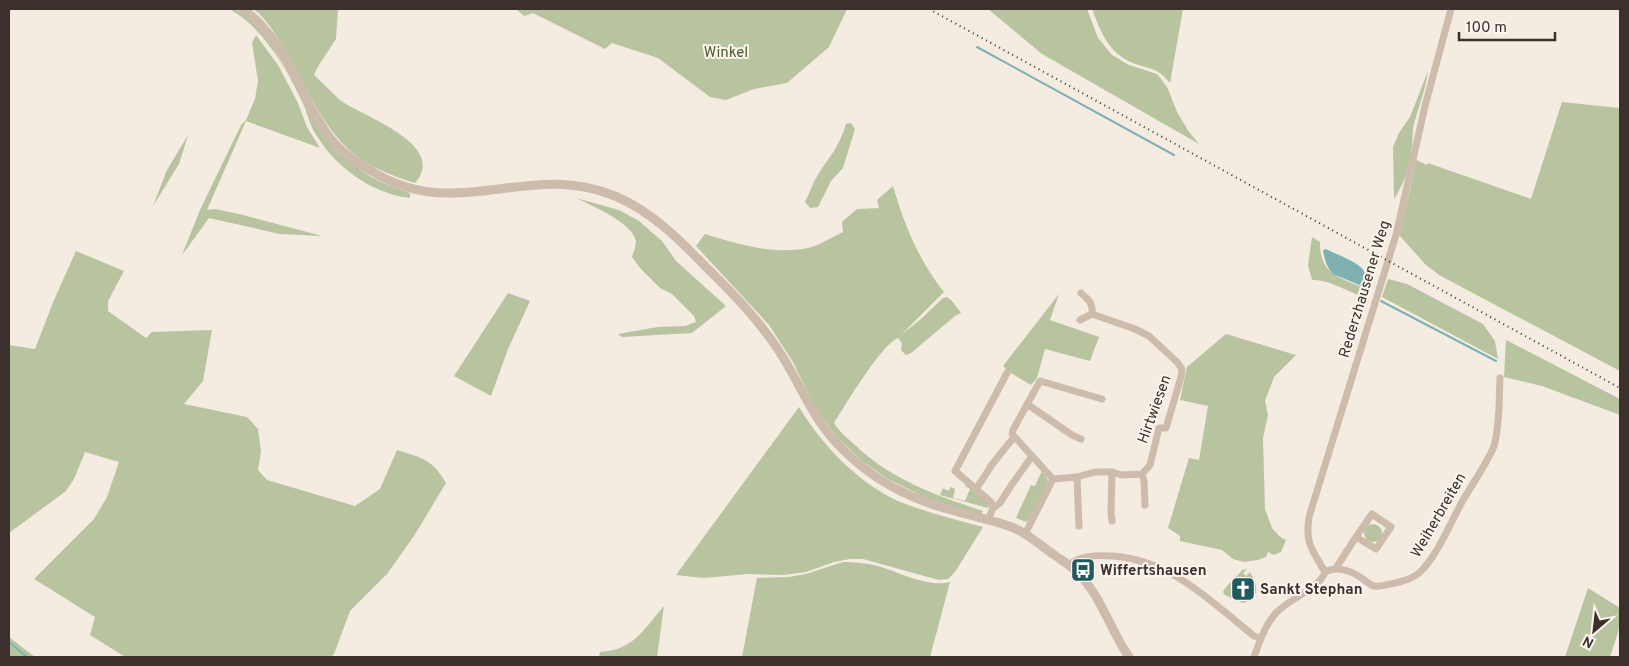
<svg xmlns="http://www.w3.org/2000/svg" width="1629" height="666" viewBox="0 0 1629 666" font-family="Overpass,sans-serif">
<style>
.green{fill:#b8c4a0}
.water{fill:#7fb0b2}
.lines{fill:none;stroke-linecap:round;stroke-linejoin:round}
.stream{stroke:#7fb0b2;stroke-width:2}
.minor{stroke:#cdbbac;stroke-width:7}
.tertiary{stroke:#cdbbac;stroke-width:9}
.rail{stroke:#3b302b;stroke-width:2;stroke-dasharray:1 4;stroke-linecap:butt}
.labels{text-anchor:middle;stroke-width:4;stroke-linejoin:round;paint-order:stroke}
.park-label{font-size:15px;fill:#4a5a2e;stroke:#fbf5ee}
.street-label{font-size:15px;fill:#3b302b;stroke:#fbf5ee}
.poi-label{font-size:15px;font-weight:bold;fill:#3b302b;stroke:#fbf5ee;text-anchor:start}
</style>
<rect width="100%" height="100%" fill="#f4ebe1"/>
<g class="green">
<path d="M229 9C258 9 278 59 292 80 305 100 321 119 335 139 341 147 348 159 356 166 370 179 392 187 410 193V198C372 194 334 166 315 133 310 125 308 116 305 108 290 74 263 26 229 9Z"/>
<path d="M253 9H338L336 39 317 68 314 75C323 83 331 92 340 100 361 116 449 144 415 183 396 177 376 170 359 158 325 134 308 89 287 54 278 39 268 19 253 9Z"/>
<path d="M516 9H847L829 47 787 83 754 89 726 100 710 97 658 58 612 43 605 49 533 13 524 16Z"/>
<path d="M988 9H1087L1098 38 1112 55 1129 65 1157 74 1162 80 1168 89 1177 112 1189 132 1199 144 1042 54Z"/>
<path d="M1092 9H1183L1170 83C1157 67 1151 70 1133 63 1108 53 1101 32 1092 9Z"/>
<path d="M256 35 278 65 297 101 307 127 320 148 246 121 207 210 215 209 239 214 322 236 280 234 209 218 182 255 200 210 241 125 246 120 255 99 258 81 252 43Z"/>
<path d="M1428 71C1426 88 1420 103 1415 120 1412 129 1413 138 1412 147 1410 166 1404 184 1394 199L1393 147 1399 133 1410 117Z"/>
<path d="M1562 102 1620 108V371L1439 275 1425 264 1399 235 1410 190 1416 160 1427 165 1428 163 1531 199Z"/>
<path d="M851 123 855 129 843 168 831 181 818 207 810 208 805 202C810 193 813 182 819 173 832 153 839 147 846 124Z"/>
<path d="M188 135 179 164 153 206 167 170Z"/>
<path d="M893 186C904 224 919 261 944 292L901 335 921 319 943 298 947 297 951 300 961 313 955 316 911 353 906 355 901 350 902 343 898 338C881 345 846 404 834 423 839 431 847 438 855 445 892 480 935 495 983 511L981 514 947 505 922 496 888 479 862 461 837 437 815 408 793 362 769 325 696 246 705 234C737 244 774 255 808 248 820 245 832 237 843 232L842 222 857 209 879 208 877 200Z"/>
<path d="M576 198 619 210 639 221 662 241 676 261 726 306 692 333 622 337 618 334 658 327 685 326 696 322 694 316 672 294 660 288 641 269 632 257C634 252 636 245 636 241 632 222 592 206 576 198Z"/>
<path d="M1312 237 1320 242C1320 275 1339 277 1364 288L1362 296C1345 291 1329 279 1312 280L1308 265Z"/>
<path d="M76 251 124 271 108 301V311L146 338 152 332 212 330 203 381 184 404 247 417 258 429 261 451 258 470 267 480 355 506 380 489 397 450C422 458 432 459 446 483L414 536 387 574 350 611 334 654 331 657H125L90 635 95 617 34 579 94 519 107 497 119 462 85 452 74 479 66 491 9 533V345L35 349 54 300Z"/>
<path d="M1388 279 1407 284 1483 324 1495 341 1498 359 1382 297Z"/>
<path d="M508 293 530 301 508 349 491 396 454 376Z"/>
<path d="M1059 294 1050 320 1099 337 1090 361 1045 349 1037 378 1031 385 1009 372 1003 366Z"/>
<path d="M1226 334 1296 355 1274 377 1265 401 1268 415 1263 438 1265 509 1272 528 1279 536 1286 540 1281 552 1274 555 1268 552 1266 557 1258 560 1244 562 1233 559 1222 550 1180 541V536L1168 528 1189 458 1199 460 1208 406 1180 400 1187 367Z"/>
<path d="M1506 340 1620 399V415L1542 386 1504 377Z"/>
<path d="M799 407C821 444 858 483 898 501 925 512 954 519 983 527L955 572 948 579 939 580 863 559H850L834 562 806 572 783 575 748 574 704 578 676 575Z"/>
<path d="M1042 471 1048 480 1046 487 1029 519 1026 522 1016 518 1031 485 1035 486Z"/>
<path d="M967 484 989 504 988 508 940 495 943 488 948 491 951 487 955 489 953 498 965 501 970 489 965 486Z"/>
<circle cx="1373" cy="533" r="9"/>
<path d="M843 562C855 562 866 563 878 566 898 572 929 588 950 582L930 657H742L757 578 789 577 806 574Z"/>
<path d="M1246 569H1247L1243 573 1246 576 1250 572C1258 586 1261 597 1243 603L1225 595 1223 592C1227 583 1237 578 1242 570Z"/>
<path d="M1588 588 1620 608V626L1610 657H1565Z"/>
<path d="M664 606 657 657H599L600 652C608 651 617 650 624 646 640 639 652 619 664 606Z"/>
<path d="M9 637 35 657H9Z"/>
</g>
<path class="water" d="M1326 249C1335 254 1359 262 1364 271 1367 276 1365 282 1364 287L1333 274C1327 268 1324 258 1323 250Z"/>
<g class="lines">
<g class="stream">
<path d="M977 47 1174 155"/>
<path d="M1381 301 1496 361"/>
<path d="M9 642 27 657"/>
</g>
<g class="minor">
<path d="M1081 293C1089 300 1093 303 1092 314"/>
<path d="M1027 404 1072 435 1081 439"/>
<path d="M990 467 1014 437"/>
<path d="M1112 472 1111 513 1112 521"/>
<path d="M1142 474 1144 481 1145 505"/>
<path d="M1077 477 1079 526"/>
<path d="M1053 479 1012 434 1013 430 1040 381 1102 399"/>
<path d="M1013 483 1032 456"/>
<path d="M976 489 990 468"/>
<path d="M993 508 1000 503 1012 484"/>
<path d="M988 520 993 508 991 502 955 471 1007 373"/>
<path d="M1025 534 1053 479 1077 477 1095 472H1112L1121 475 1142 474 1150 465 1159 428H1166L1181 377 1182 369 1177 362 1149 336 1135 329 1092 314 1080 320"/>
<path d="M1068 565C1082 555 1096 555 1112 556 1172 560 1210 601 1254 636L1260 638"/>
<path d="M1336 568 1356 537 1376 549 1391 527 1372 514 1356 537"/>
<path d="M1325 572C1312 549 1305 544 1309 517L1396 235 1425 106 1451 9"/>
<path d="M1254 657C1260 641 1265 624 1277 612 1289 599 1320 588 1325 572 1336 566 1350 570 1360 577 1367 581 1371 588 1380 586 1391 584 1410 581 1419 573 1436 558 1451 522 1462 502 1471 486 1488 462 1494 446 1500 425 1499 399 1500 378"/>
</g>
<path class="tertiary" d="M243 9C287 40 299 98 331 139 341 152 354 161 368 169 393 185 421 194 452 193 510 192 556 172 615 196 651 211 680 240 707 268 733 293 757 318 777 348 795 374 806 404 825 429 833 440 843 450 853 459 882 485 914 500 951 510 972 516 994 520 1014 528 1028 534 1040 545 1053 554 1061 560 1070 565 1077 572 1101 595 1110 630 1129 657"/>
<path class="rail" d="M929 9 1620 388"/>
</g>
<defs>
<symbol id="bus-square" viewBox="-11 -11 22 22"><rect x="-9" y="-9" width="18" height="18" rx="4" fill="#1f5a5e" stroke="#fbf5ee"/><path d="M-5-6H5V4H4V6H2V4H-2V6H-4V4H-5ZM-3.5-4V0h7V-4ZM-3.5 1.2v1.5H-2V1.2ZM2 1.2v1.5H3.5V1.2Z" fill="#fff"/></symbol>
<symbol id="church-square" viewBox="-11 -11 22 22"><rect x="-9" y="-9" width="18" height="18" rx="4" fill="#1f5a5e" stroke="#fbf5ee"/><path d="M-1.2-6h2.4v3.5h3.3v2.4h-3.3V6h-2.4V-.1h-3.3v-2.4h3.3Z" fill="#fff"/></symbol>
</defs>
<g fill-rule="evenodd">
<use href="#bus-square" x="1069" y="556" width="28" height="28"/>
<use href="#church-square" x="1229" y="575" width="28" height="28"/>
</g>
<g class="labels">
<g class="park-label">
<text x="726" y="57">Winkel</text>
</g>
<g class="street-label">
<text transform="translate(1364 289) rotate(-73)" y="5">Rederzhausener Weg</text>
<text transform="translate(1154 409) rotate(-70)" y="5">Hirtwiesen</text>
<text transform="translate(1438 515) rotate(-60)" y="5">Weiherbreiten</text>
</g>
<g class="poi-label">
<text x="1100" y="575">Wiffertshausen</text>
<text x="1260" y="594">Sankt Stephan</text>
</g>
</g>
<rect width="1629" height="666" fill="none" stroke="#3b302b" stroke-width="20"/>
<g transform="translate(1594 631) rotate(208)" stroke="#fbf5ee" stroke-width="4" paint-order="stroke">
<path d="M0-4L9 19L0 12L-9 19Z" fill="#3b302b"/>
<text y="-8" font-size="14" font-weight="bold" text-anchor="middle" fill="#3b302b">N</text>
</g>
<path d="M1459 32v8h96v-8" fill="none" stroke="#3b302b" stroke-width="2.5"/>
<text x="1466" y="32" font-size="15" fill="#3b302b" stroke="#fbf5ee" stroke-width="4" paint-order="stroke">100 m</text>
</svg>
